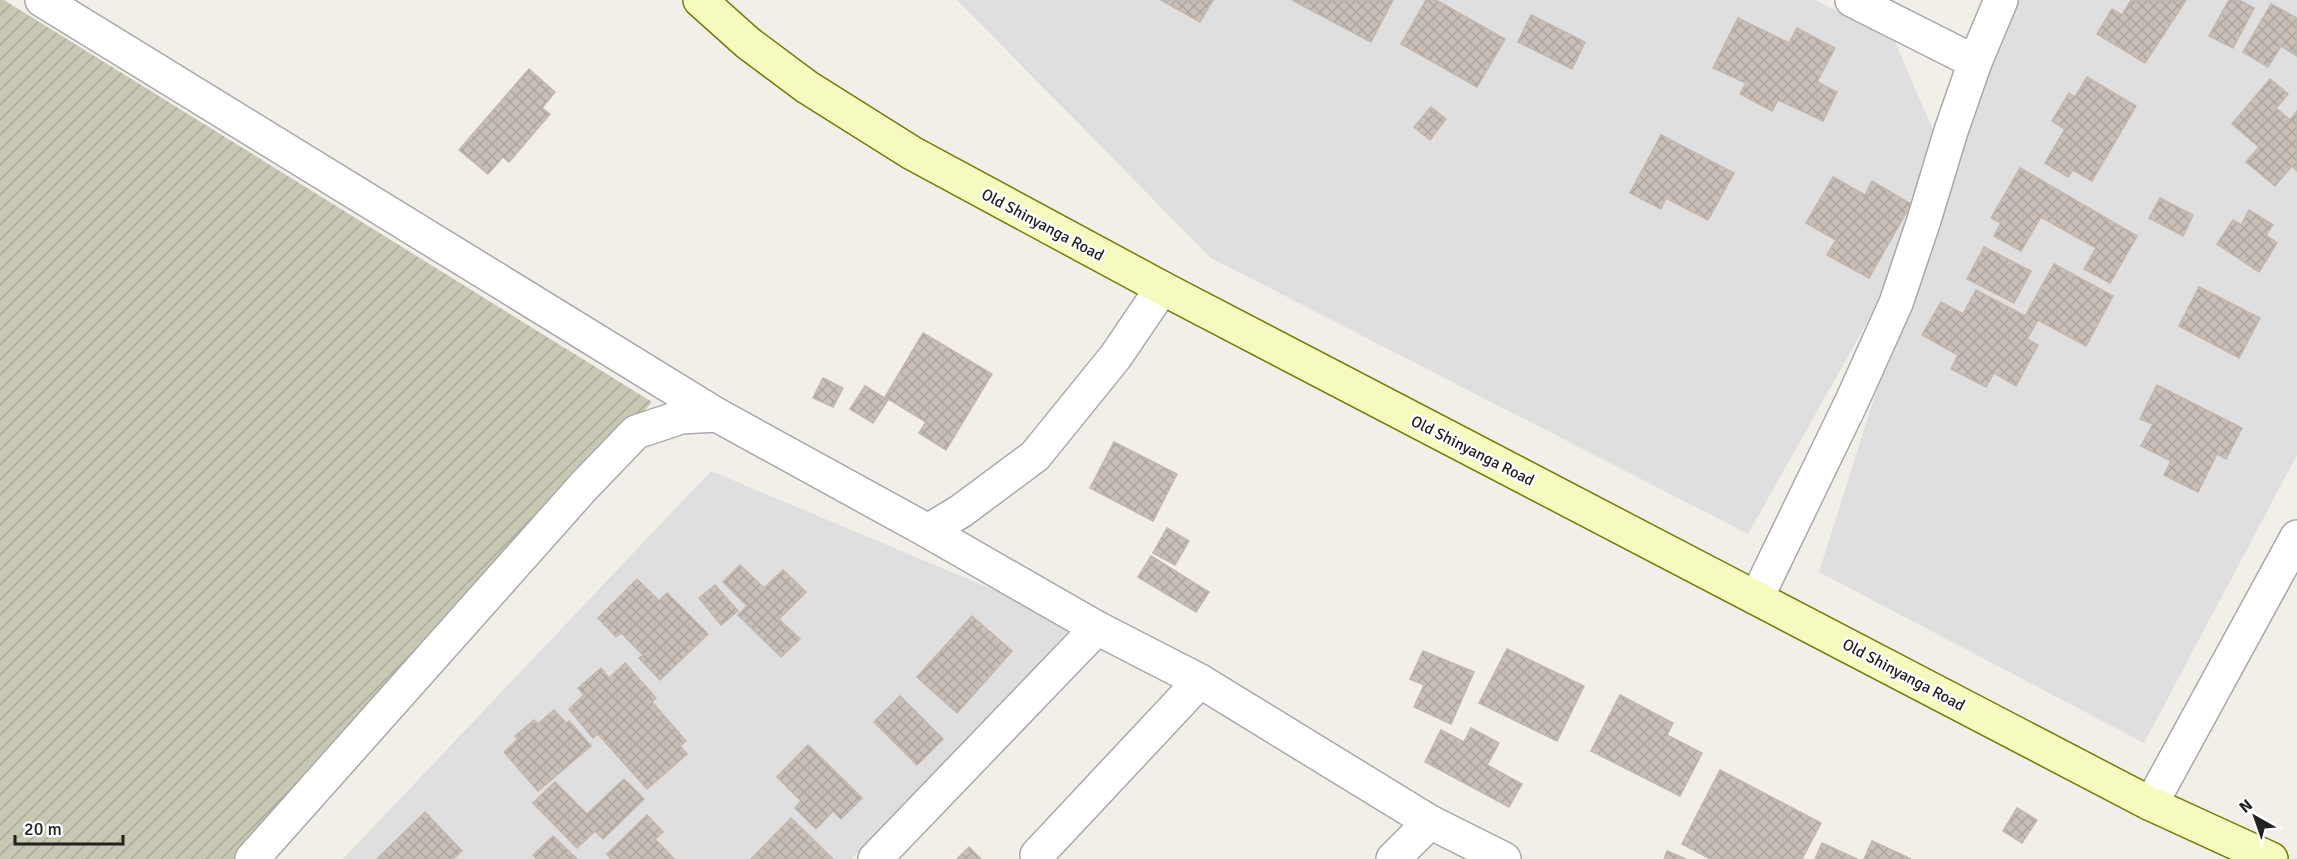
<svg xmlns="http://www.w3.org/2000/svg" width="2297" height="859" viewBox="0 0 2297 859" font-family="Signika,sans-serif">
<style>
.residential{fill:#e0dfdf}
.construction{fill:url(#construction-furrows)}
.building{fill:url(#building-cross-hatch);stroke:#c4b6ab;stroke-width:1.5}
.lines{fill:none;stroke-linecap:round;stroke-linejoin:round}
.street-casing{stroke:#a9a9a9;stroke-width:36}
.secondary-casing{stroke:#707d05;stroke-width:36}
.street{stroke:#fff;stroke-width:33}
.secondary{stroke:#f7fabf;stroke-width:33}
.labels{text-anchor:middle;stroke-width:4.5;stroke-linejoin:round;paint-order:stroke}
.street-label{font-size:16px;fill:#222;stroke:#fff}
</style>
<defs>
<pattern id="construction-furrows" width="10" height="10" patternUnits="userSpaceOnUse" patternTransform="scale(1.5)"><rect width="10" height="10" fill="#c7c7b4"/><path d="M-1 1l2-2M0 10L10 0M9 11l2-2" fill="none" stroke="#abab9a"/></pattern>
<pattern id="building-cross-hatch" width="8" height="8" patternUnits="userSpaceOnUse" patternTransform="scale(1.5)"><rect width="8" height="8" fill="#c7bfb8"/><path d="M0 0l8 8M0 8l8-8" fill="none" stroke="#aba49e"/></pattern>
</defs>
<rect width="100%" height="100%" fill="#f2efe9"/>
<g class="residential">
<path d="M957 0H1816L1895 42 1937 139 1920 228 1748 534 1211 258Z"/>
<path d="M2010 0H2297V455L2144 743 1819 572 1984 50Z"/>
<path d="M711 471 1075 624 852 859H343Z"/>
</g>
<path class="construction" d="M0 0H4L652 402 251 859H0Z"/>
<g class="building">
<path d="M1161 0H1213L1200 22Z"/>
<path d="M1292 0H1393L1371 42Z"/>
<path d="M1426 0H1436L1505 39 1477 87 1401 44Z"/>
<path d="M2131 0H2186L2145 63 2097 34 2112 9 2122 15Z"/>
<path d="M2229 0H2239L2254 8 2233 48 2209 36Z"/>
<path d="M2271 4 2297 18V56L2281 46 2268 67 2243 52Z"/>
<path d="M1531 15 1585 42 1572 69 1518 42Z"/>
<path d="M1738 18 1789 43 1797 28 1835 48 1817 82 1837 92 1823 121 1778 100 1772 111 1740 94 1746 83 1713 68Z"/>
<path d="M529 69 555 92 542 108 550 114 509 162 503 157 488 174 459 150Z"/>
<path d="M2087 77 2136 106 2092 181 2073 170 2068 177 2045 163 2065 129 2052 121 2069 93 2075 97Z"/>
<path d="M2270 79 2288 94 2276 108 2290 120 2297 111V171L2292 166 2275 186 2246 162 2259 147 2232 124Z"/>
<path d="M1431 107 1446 119 1430 140 1414 127Z"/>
<path d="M1661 135 1734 173 1708 220 1666 198 1661 209 1630 193Z"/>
<path d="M2020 168 2137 236 2110 283 2084 269 2096 248 2041 217 2021 251 1994 236 2001 223 1991 218Z"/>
<path d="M1833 177 1865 195 1872 181 1911 204 1869 278 1827 255 1836 240 1806 223Z"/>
<path d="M2160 198 2193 215 2183 236 2149 218Z"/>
<path d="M2249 210 2273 225 2266 235 2277 243 2259 272 2217 244 2233 220 2241 225Z"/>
<path d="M1984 247 2031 271 2014 303 1967 279Z"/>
<path d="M2054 264 2113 296 2086 346 2038 320 2027 339 2038 345 2016 386 1994 373 1986 387 1951 369 1958 355 1922 335 1941 302 1963 314 1976 290 2025 316Z"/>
<path d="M2199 287 2260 318 2239 358 2179 326Z"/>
<path d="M923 333 992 374 946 450 919 433 926 422 885 397Z"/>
<path d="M823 378 843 388 833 407 813 398Z"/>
<path d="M2157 385 2242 428 2226 459 2217 454 2198 492 2164 475 2171 461 2141 446 2153 424 2140 419Z"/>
<path d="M865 386 888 400 873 423 850 409Z"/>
<path d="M1114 442 1177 474 1153 521 1090 488Z"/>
<path d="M1167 528 1189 541 1175 565 1153 553Z"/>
<path d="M1151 556 1209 592 1196 612 1138 577Z"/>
<path d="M740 565 764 588 783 570 806 592 779 619 800 639 781 657 738 615 747 606 723 582Z"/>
<path d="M637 579 659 601 667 593 708 634 660 680 639 658 643 655 621 633 616 637 598 618Z"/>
<path d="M715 585 738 611 721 625 699 598Z"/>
<path d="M972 616 1012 651 957 713 917 677Z"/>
<path d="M1507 649 1584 686 1557 741 1479 703Z"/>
<path d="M1423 651 1474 672 1451 724 1414 707 1424 685 1410 679Z"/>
<path d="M625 663 656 698 652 702 686 741 680 746 687 754 647 789 598 734 593 738 569 709 584 695 578 688 601 668 609 678Z"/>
<path d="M1620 695 1673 723 1667 735 1702 753 1680 796 1591 751Z"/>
<path d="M900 696 943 739 917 765 874 722Z"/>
<path d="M554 710 566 723 569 721 591 746 538 791 504 752 518 739 515 736 534 720 538 724Z"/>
<path d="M1471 728 1499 743 1487 765 1522 784 1509 807 1425 762 1441 730 1464 742Z"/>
<path d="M808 745 862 798 841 819 833 811 816 829 795 808 801 801 777 777Z"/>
<path d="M1720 770 1821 823 1802 859H1710L1682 844Z"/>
<path d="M624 779 644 799 603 839 595 831 577 848 533 803 555 782 587 814Z"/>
<path d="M2017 808 2037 820 2022 843 2003 831Z"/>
<path d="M425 812 462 851 453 859H377Z"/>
<path d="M647 815 663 832 655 839 674 859H611L607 854Z"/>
<path d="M791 818 833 859H751Z"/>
<path d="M553 836 577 859H537L533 855Z"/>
<path d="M1872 841 1911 859H1864Z"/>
<path d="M1822 843 1857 859H1815Z"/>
<path d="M969 847 981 859H957Z"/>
<path d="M1667 851 1686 859H1664Z"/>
</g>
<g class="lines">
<defs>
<g id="street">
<path d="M42 0 717 415"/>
<path d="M1852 0 1975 62"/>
<path d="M928 531 961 511 1035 456 1116 356 1162 288"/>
<path d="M1757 597 1852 401 1896 303 1924 220 1951 131 1975 62 2001 0"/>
<path d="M2151 804 2297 537"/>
<path d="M1037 855 1200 681"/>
<path d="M252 859 584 486 636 432 681 417 717 415 928 531 1097 628 1200 681 1430 822 1504 859"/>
<path d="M875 859 1097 628"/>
<path d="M1393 859 1430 822"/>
</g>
<path id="secondary" d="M700 0 748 43 807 87 912 153 1162 288 2151 804 2271 859"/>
</defs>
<use href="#street" class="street-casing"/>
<use href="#secondary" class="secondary-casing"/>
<use href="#street" class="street"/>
<use href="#secondary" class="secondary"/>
</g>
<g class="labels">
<g class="street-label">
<text transform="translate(1043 224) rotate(28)" y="6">Old Shinyanga Road</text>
<text transform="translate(1473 450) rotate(27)" y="6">Old Shinyanga Road</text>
<text transform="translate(1904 674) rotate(28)" y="6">Old Shinyanga Road</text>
</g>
</g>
<g transform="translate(2255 817) rotate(320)" stroke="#ffffff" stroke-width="4.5" paint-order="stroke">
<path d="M0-4.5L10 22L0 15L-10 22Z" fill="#222222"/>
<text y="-9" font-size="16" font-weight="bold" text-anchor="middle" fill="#222222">N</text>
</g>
<path d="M15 835v9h108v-9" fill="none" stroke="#222222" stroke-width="3"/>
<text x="24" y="835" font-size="18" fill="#222222" stroke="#ffffff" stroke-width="4.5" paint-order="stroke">20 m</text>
</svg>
